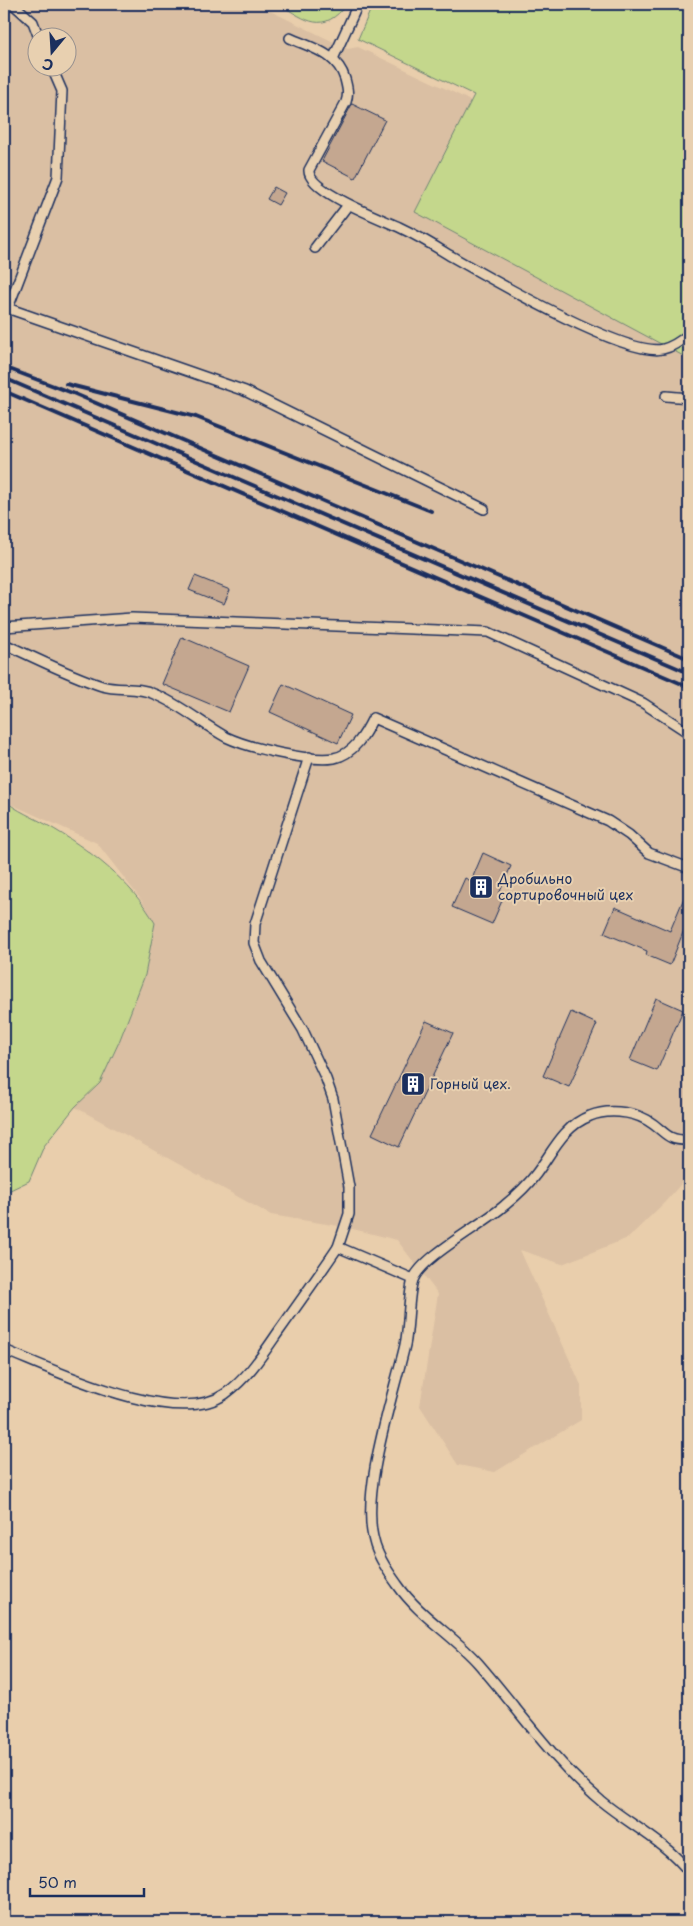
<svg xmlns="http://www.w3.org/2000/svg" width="693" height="1926" viewBox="0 0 693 1926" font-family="'Playpen Sans',sans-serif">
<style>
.built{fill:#dabfa3;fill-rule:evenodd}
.green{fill:#c4d78c;stroke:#708375}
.building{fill:#c4a790;stroke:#1b2f5e}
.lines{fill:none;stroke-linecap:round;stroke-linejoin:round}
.lane-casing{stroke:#1b2f5e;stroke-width:12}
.lane{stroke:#e8d0b0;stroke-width:9}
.rail{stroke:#1b2f5e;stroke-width:4}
.labels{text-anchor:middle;stroke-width:4;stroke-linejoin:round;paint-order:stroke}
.poi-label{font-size:14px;fill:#1b2f5e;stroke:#e8d0b0;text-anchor:start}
</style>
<rect width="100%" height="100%" fill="#e9ceac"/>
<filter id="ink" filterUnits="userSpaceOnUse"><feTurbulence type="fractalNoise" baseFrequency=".02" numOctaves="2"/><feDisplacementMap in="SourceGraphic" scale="10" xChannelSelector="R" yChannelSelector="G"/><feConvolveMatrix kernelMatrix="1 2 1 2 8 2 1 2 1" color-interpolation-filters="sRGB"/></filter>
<g filter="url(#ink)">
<path class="built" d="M4 4H256L348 49 358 47 463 97 689 230V1175L664 1203 628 1238 562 1264 520 1250 581 1385V1420L495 1472 458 1465 420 1406 438 1294 397 1240 345 1227 271 1215 75 1107 100 1083 119 1042 145 975 155 923 142 901 97 843 4 801ZM38 38H68V68H38Z"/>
<g class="green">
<path d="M279 4H347C323 35 307 21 279 4Z"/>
<path d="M373 4H689V359L415 212 474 95 358 39Z"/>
<path d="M4 800C17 811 33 817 47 825 89 849 131 881 155 923L145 975 119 1042 100 1083 75 1107 44 1146 29 1181 4 1193Z"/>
</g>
<g class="building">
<path d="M352 104 385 120 355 178 322 161Z"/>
<path d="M274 187 285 193 278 205 267 199Z"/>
<path d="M195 576 230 590 224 604 189 590Z"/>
<path d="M182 637 249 666 229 712 162 684Z"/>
<path d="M283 684 351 715 338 743 270 712Z"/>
<path d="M483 853 511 866 499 894 504 896 492 924 452 907 465 878 471 881Z"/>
<path d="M689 886V926L686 925 670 965 646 955 647 951 604 933 615 907 670 931Z"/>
<path d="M656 998 683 1010 657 1071 630 1060Z"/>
<path d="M571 1012 597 1024 569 1087 543 1076Z"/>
<path d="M426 1021 453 1033 399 1147 372 1134Z"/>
</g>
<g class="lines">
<defs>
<g id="lane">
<path d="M13 4 33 22 39 38"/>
<path d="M290 38C312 48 337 53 345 79 347 87 349 93 346 102L309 170C307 191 382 219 399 227 416 235 433 245 449 255 486 276 626 358 663 349 672 347 682 340 689 334"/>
<path d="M333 59 358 4"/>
<path d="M315 248 348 205"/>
<path d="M4 307 245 391 484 509"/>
<path d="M8 308 58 177 62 91 52 68"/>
<path d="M666 396 689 398"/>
<path d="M4 627 132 618 488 632 643 703 689 733"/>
<path d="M4 644C36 658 68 675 102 686 119 691 138 686 154 694 180 704 202 724 226 737 249 748 310 762 334 758 354 754 365 734 373 718L608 821 629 835 649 853 689 868"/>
<path d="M309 757 255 924 254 943 261 961 303 1030 326 1079 333 1099 349 1187V1214L338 1247"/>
<path d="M689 1140C665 1141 666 1131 647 1120 631 1111 607 1109 590 1116 563 1126 552 1153 536 1174 527 1186 516 1196 505 1205 484 1224 422 1256 413 1280 408 1295 409 1327 405 1345 393 1397 360 1492 374 1541 377 1555 389 1573 397 1584 419 1616 453 1635 478 1663 519 1710 553 1761 601 1801 630 1825 665 1841 689 1872"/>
<path d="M4 1350C55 1370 176 1429 225 1394 248 1378 263 1354 279 1331 299 1303 319 1275 338 1247L413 1279"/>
</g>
</defs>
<use href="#lane" class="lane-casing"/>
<use href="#lane" class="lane"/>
<g class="rail">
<path d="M4 367 75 394 689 659"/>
<path d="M4 378 689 673"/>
<path d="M66 384 196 417 431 511"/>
<path d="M4 391 689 687"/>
</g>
</g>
</g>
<defs>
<symbol id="building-square" viewBox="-11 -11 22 22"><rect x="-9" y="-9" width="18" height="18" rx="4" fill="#1b2f5e" stroke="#e8d0b0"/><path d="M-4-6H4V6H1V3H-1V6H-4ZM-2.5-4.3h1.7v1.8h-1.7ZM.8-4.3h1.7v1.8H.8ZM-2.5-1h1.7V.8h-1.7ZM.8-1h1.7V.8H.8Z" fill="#fff"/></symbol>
</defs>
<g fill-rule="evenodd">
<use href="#building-square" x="467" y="873" width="28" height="28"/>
<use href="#building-square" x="399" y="1070" width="28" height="28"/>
</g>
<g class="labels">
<g class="poi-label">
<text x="498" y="884">Дробильно<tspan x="498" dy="16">сортировочный цех</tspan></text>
<text x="430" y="1089">Горный цех.</text>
</g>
</g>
<rect width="693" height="1926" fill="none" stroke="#e8d0b0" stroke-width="20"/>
<rect x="10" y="10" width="673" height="1906" fill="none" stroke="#1b2f5e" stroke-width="2" filter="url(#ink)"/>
<g transform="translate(52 52) rotate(198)"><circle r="24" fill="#e8d0b0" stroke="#96908f"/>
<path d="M0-4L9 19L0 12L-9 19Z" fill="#1b2f5e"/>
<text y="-8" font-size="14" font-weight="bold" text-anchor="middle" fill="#1b2f5e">С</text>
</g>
<path d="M30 1888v8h114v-8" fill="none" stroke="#1b2f5e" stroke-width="2.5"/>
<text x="38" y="1888" font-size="15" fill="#1b2f5e" stroke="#e8d0b0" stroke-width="4" paint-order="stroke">50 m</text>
</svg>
